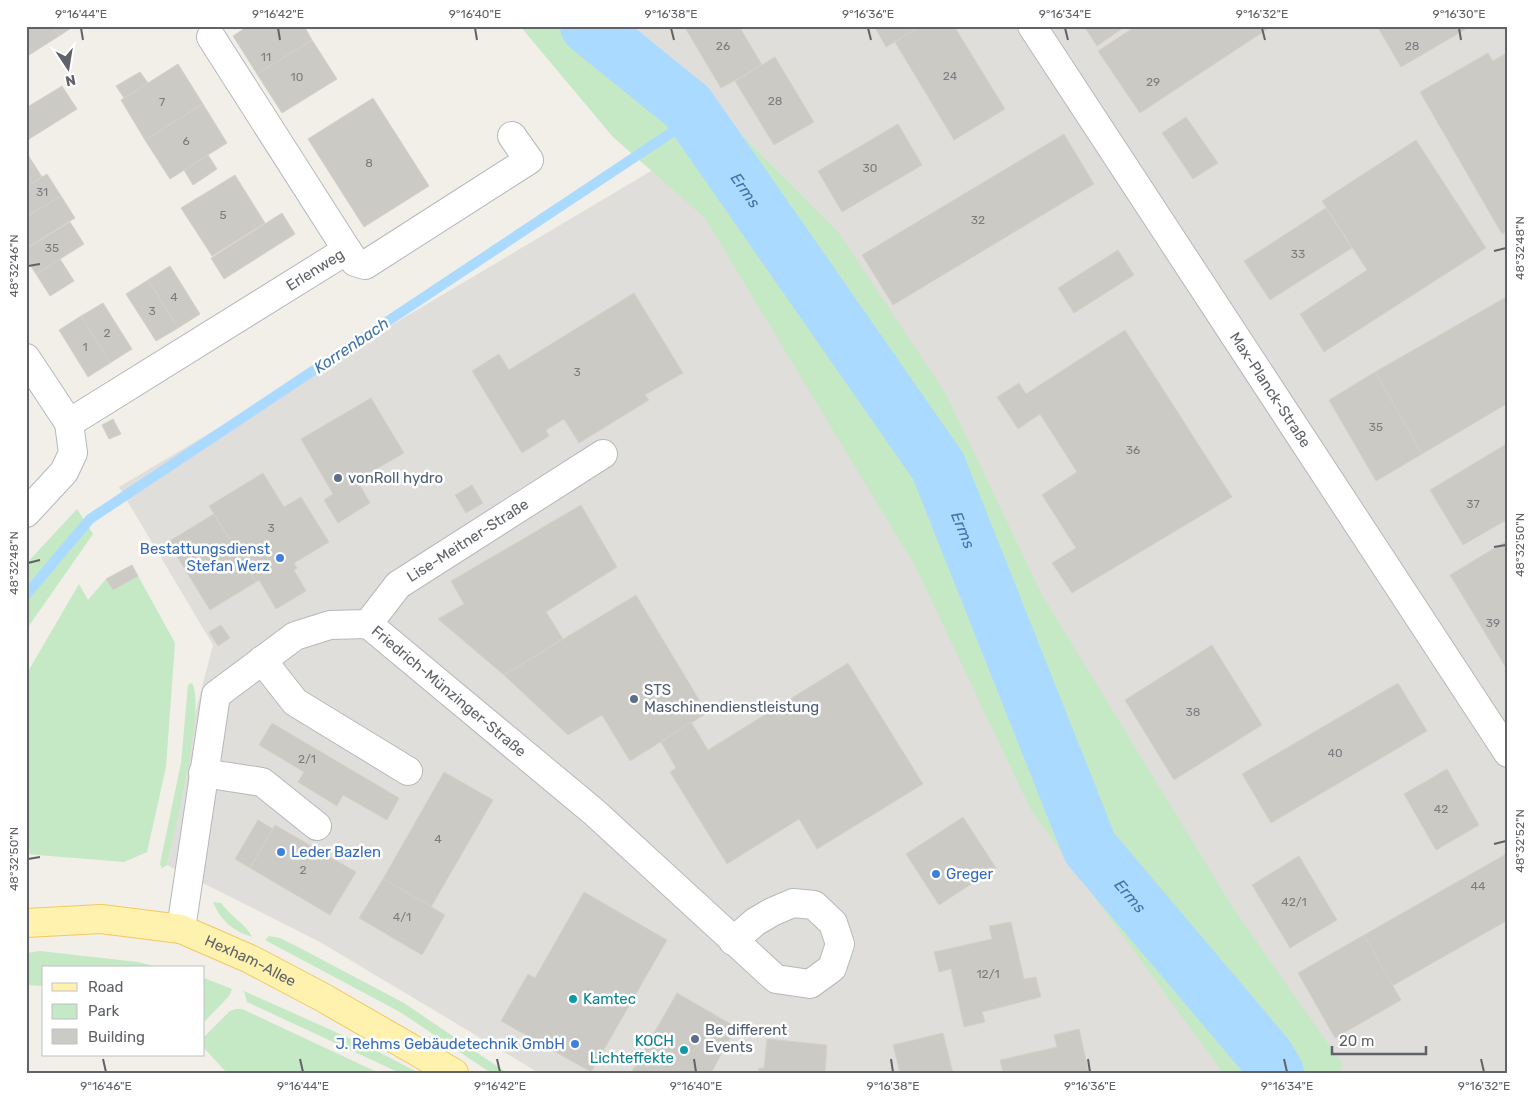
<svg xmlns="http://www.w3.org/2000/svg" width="1534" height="1099" viewBox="0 0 1534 1099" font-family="Rubik,sans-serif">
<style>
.industrial{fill:#e0deda}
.green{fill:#c5e8c5}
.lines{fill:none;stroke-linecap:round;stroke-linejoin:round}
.stream{stroke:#aadaff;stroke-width:10}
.river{stroke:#aadaff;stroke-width:56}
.building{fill:#cccac5;stroke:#d6d1c6}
.minor-casing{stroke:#b5b8bc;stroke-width:30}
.major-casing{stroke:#f2c960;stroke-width:30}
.minor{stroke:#fff;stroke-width:28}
.major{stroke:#fff2af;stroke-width:28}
.ticks{fill:none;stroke:#5f6368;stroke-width:2}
.service-dot{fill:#5c6f8a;stroke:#fff;stroke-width:2}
.shop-dot{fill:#3f7fe0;stroke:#fff;stroke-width:2}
.culture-dot{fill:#0f9aa8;stroke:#fff;stroke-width:2}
.labels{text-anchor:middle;stroke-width:5;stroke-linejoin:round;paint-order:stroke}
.number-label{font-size:12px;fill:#7a7d7f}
.street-label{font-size:15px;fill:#5f6368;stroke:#fff}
.service-label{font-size:15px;fill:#4e5e75;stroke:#fff;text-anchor:start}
.shop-label{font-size:15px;fill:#366cbe;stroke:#fff;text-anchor:end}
.culture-label{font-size:15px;fill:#0d838f;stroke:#fff;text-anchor:start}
.water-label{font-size:16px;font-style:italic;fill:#4174aa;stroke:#fff}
.neatline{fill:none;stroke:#5f6368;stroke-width:2}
.ticks-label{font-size:12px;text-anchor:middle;fill:#5f6368}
</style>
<rect width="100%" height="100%" fill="#f1efe8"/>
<path class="industrial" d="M608 26H1508V1073H539L320 942 167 865 186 779 194 718 213 645 119 487 720 130Z"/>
<g class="green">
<path d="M520 26H623L685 78 839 233 946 394 1041 593 1233 908 1343 1065 1339 1073H1223L1031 810 915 566 705 218 613 137Z"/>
<path d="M77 509 93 534 26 630V564Z"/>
<path d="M132 565 175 643 166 767 147 852 124 862 26 854V675L79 584 88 600 106 579Z"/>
<path d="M192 683C206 705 174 834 167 865L162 868 160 864 181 763 188 685Z"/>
<path d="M213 902 221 903C230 916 245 923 252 937 233 931 221 921 213 902Z"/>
<path d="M269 936 280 938 298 947 404 1003 507 1073H491L400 1012 265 940Z"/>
<path d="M40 951 138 962 162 968H44V986L26 985V953Z"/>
<path d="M204 978 232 989 229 996 204 1022Z"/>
<path d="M244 991 369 1047 419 1073H400L247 1002Z"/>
<path d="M236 1009H242L379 1073H227L204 1048V1037L230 1011Z"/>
</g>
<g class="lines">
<path class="stream" d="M26 595 90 519 695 117"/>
<path class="river" id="s1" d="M588 26 688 107 938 466 1090 848 1266 1056 1276 1073"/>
</g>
<g class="building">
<path d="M26 26H53L59 36 26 57Z"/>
<path d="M53 26H74L59 36Z"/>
<path d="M248 26H304L312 40 257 74 233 36Z"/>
<path d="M684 26H739L762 65 721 88Z"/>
<path d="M874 26H921L886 47Z"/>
<path d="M921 26H954L1005 109 954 140 895 42Z"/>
<path d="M1084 26H1126L1097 46Z"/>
<path d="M1136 26H1272L1140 113 1098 51Z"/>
<path d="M1377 26H1471L1401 67Z"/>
<path d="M312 40 337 79 282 113 257 74Z"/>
<path d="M1508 52V230L1502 234 1420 92 1488 53 1493 61Z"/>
<path d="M775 57 814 122 774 145 735 81Z"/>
<path d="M178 64 203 104 145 140 121 100Z"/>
<path d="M140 72 148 83 124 98 116 86Z"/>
<path d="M62 86 77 109 26 141V108Z"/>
<path d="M373 98 429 186 364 227 308 139Z"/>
<path d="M203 104 227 143 170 179 145 140Z"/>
<path d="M1186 117 1218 163 1193 179 1162 133Z"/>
<path d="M898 124 922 165 842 212 818 171Z"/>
<path d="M1064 134 1094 184 893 305 862 255Z"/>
<path d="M1416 140 1486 248 1324 352 1300 314 1367 270 1322 201Z"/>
<path d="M28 155 42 177 26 187V156Z"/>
<path d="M208 155 217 169 193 185 184 170Z"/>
<path d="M47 174 61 196 26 217V187Z"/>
<path d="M235 175 265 223 212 256 181 208Z"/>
<path d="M61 196 75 218 28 247 26 244V217Z"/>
<path d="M1326 208 1352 248 1270 300 1244 261Z"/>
<path d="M282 213 295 234 224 279 211 258Z"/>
<path d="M70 222 84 244 36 274 26 259V249Z"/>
<path d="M1118 250 1134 275 1074 313 1058 288Z"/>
<path d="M60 259 74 281 50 296 36 274Z"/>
<path d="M170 266 200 314 178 328 148 280Z"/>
<path d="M148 280 178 328 156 341 126 294Z"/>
<path d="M634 293 683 373 645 395 649 400 579 443 564 419 546 430 549 436 522 453 472 371 499 354 509 370Z"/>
<path d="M1508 296V403L1422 454 1375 372Z"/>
<path d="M103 303 132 349 110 363 81 316Z"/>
<path d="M81 316 110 363 88 377 59 330Z"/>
<path d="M1125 330 1232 497 1072 593 1052 563 1076 548 1042 495 1077 472 1040 414 1018 429 997 397 1019 383 1026 394Z"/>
<path d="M1375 372 1422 454 1376 481 1329 400Z"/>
<path d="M371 398 404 453 357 480 370 503 338 523 324 500 333 494 301 439Z"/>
<path d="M113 419 121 434 109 439 102 425Z"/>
<path d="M1508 443V519L1463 545 1430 490Z"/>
<path d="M263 473 284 507 301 497 329 542 294 563 297 568 294 570 306 591 276 609 259 580 256 582 209 506Z"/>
<path d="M472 485 483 503 466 513 455 495Z"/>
<path d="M581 505 617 567 546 612 563 639 504 675 438 619 464 604 451 581Z"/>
<path d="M214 514 256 582 210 610 168 542Z"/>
<path d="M1508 540V671L1450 575Z"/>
<path d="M132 565 138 576 113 590 106 579Z"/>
<path d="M636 595 707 713 630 761 602 715 568 735 504 675Z"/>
<path d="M221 625 230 638 218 646 209 632Z"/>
<path d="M1212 645 1262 725 1174 780 1125 700Z"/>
<path d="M848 663 923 784 817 849 799 819 727 864 670 772 676 768 661 742 691 722 708 750Z"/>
<path d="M1398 683 1427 731 1271 823 1242 774Z"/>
<path d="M272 723 399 798 387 820 343 795 337 806 298 782 304 772 259 745Z"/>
<path d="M1447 769 1479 825 1436 850 1404 794Z"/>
<path d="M444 772 493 800 431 907 383 879Z"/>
<path d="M963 817 996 868 939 905 906 854Z"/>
<path d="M258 820 273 829 250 868 235 859Z"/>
<path d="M275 825 356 872 330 915 250 868Z"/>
<path d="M1508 853V920L1392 986 1364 935Z"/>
<path d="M1299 856 1337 920 1290 948 1252 885Z"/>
<path d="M383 879 445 915 422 955 359 918Z"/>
<path d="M584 892 667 940 591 1072 501 1021 528 974 535 978Z"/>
<path d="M1011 922 1024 979 1036 977 1041 997 982 1012 985 1022 964 1027 951 969 939 972 934 952 992 939 989 926Z"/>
<path d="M1364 935 1401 1000 1335 1038 1298 973Z"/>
<path d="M677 993 736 1027 711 1073H631Z"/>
<path d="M1079 1029 1089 1073H1003L1000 1060 1057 1047 1054 1035Z"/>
<path d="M943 1033 953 1073H900L893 1045Z"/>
<path d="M767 1039 827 1045 825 1073H758L759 1068H764Z"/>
</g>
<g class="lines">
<defs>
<g id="minor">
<path id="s2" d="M1032 26 1508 753"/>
<path d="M347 250 355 262 365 265 529 160 512 136"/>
<path d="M26 358 69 423 73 453 64 472 26 513"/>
<path id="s3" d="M69 423 347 250 211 37"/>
<path id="s4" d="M368 624 398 585 603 454"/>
<path d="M262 660 295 702 408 771"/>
<path d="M203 773 262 782 317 826"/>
<path id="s5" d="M181 929 216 695 295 636 330 625 368 624 594 812 776 979 810 984 832 968 840 944 833 923 814 905 793 903 772 912 755 922 733 941"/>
</g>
<g id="major">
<path id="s6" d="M26 923 101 919 181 929 250 959 322 997 454 1073"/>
</g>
</defs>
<use href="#minor" class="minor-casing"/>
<use href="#major" class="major-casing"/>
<use href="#minor" class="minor"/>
<use href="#major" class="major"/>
</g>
<path class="ticks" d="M81 28 83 40M278 28 280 40M475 28 477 40M671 28 674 40M868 28 871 40M1065 28 1068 40M1262 28 1265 40M1459 28 1461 40M1494 251 1506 248M28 266 40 264M1494 547 1506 545M28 563 40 560M1494 844 1506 841M28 859 40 857M103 1059 106 1072M300 1059 303 1072M497 1059 500 1072M694 1059 696 1072M891 1059 893 1072M1088 1059 1090 1072M1284 1059 1287 1072M1481 1059 1484 1072"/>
<g class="service-dot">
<circle cx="338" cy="478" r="5"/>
<circle cx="634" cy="699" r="5"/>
<circle cx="695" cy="1039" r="5"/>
</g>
<g class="shop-dot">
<circle cx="280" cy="558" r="5"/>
<circle cx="281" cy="852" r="5"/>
<circle cx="936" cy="874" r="5"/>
<circle cx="575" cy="1044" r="5"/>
</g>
<g class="culture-dot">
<circle cx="573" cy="999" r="5"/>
<circle cx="684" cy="1050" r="5"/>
</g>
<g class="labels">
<g class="number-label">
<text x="723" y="50">26</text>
<text x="1412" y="50">28</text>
<text x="266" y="61">11</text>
<text x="950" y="80">24</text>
<text x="297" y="81">10</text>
<text x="1153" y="86">29</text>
<text x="775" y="105">28</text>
<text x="162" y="106">7</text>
<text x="186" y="145">6</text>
<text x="369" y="167">8</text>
<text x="870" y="172">30</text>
<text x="42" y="196">31</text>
<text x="223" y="219">5</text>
<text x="978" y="224">32</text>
<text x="52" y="252">35</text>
<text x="1298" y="258">33</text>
<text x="174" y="301">4</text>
<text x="152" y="315">3</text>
<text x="107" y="337">2</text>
<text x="85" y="351">1</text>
<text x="577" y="376">3</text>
<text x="1376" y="431">35</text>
<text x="1133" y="454">36</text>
<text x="1473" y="508">37</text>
<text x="271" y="532">3</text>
<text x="1493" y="627">39</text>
<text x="1193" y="716">38</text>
<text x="1335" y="757">40</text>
<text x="307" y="763">2/1</text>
<text x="1441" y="813">42</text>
<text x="438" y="843">4</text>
<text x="303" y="874">2</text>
<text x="1478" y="890">44</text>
<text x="1294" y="906">42/1</text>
<text x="402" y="921">4/1</text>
<text x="988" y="978">12/1</text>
</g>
<g class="street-label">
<text dy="5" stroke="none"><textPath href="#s3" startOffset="290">Erlenweg</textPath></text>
<text dy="5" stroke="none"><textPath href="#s2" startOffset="435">Max-Planck-Straße</textPath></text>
<text dy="5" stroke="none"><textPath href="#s4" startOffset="132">Lise-Meitner-Straße</textPath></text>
<text dy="5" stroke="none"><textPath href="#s5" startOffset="515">Friedrich-Münzinger-Straße</textPath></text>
<text dy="5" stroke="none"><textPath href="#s6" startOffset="232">Hexham-Allee</textPath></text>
</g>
<g class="service-label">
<text x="348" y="483">vonRoll hydro</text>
<text x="644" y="695">STS<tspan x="644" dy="17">Maschinendienstleistung</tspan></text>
<text x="705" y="1035">Be different<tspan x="705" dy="17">Events</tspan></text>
</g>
<g class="shop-label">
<text x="270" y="554">Bestattungsdienst<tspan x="270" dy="17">Stefan Werz</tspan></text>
<text x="291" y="857" text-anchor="start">Leder Bazlen</text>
<text x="946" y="879" text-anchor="start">Greger</text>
<text x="565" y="1049">J. Rehms Gebäudetechnik GmbH</text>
</g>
<g class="culture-label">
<text x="583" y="1004">Kamtec</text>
<text x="674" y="1046" text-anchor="end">KOCH<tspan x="674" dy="17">Lichteffekte</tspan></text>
</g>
<g class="water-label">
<text dy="6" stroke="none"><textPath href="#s1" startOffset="230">Erms</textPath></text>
<text transform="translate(351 345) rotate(-34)" y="6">Korrenbach</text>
<text dy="6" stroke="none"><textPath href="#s1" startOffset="635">Erms</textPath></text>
<text dy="6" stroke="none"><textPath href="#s1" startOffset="1040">Erms</textPath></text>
</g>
</g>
<rect width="1534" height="1099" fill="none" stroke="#ffffff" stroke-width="55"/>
<rect x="42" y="966" width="162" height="90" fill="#ffffff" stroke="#bfc1c3"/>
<rect x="52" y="983" width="25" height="8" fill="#fff2af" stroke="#bfc1c3"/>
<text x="88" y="992" font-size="15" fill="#5f6368">Road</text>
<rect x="52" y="1004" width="25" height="15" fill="#c5e8c5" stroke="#bfc1c3"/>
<text x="88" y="1016" font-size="15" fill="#5f6368">Park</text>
<rect x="52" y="1029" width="25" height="15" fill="#cccac5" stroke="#bfc1c3"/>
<text x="88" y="1042" font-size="15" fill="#5f6368">Building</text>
<g transform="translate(68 68) rotate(168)" stroke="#ffffff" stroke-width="4" paint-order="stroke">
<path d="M0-4L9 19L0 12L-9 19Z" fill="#5f6368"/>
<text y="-8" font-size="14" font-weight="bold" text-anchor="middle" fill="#5f6368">N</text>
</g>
<path d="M1332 1046v8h94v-8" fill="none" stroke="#5f6368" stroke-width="2.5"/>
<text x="1339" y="1046" font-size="15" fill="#5f6368" stroke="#ffffff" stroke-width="4" paint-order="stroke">20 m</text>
<rect x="28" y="28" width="1478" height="1044" class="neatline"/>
<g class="ticks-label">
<text x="81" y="18">9°16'44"E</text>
<text x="278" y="18">9°16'42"E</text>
<text x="475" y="18">9°16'40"E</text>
<text x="671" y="18">9°16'38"E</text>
<text x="868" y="18">9°16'36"E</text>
<text x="1065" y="18">9°16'34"E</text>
<text x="1262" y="18">9°16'32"E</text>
<text x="1459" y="18">9°16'30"E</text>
<text transform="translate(1520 248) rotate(-90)" y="4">48°32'48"N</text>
<text transform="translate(14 266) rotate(-90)" y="4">48°32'46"N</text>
<text transform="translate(1520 545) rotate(-90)" y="4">48°32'50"N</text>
<text transform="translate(14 563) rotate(-90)" y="4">48°32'48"N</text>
<text transform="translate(1520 841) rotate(-90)" y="4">48°32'52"N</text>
<text transform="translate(14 859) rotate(-90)" y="4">48°32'50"N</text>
<text x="106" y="1090">9°16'46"E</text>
<text x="303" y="1090">9°16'44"E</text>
<text x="500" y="1090">9°16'42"E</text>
<text x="696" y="1090">9°16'40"E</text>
<text x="893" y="1090">9°16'38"E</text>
<text x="1090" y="1090">9°16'36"E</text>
<text x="1287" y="1090">9°16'34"E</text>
<text x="1484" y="1090">9°16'32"E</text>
</g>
</svg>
